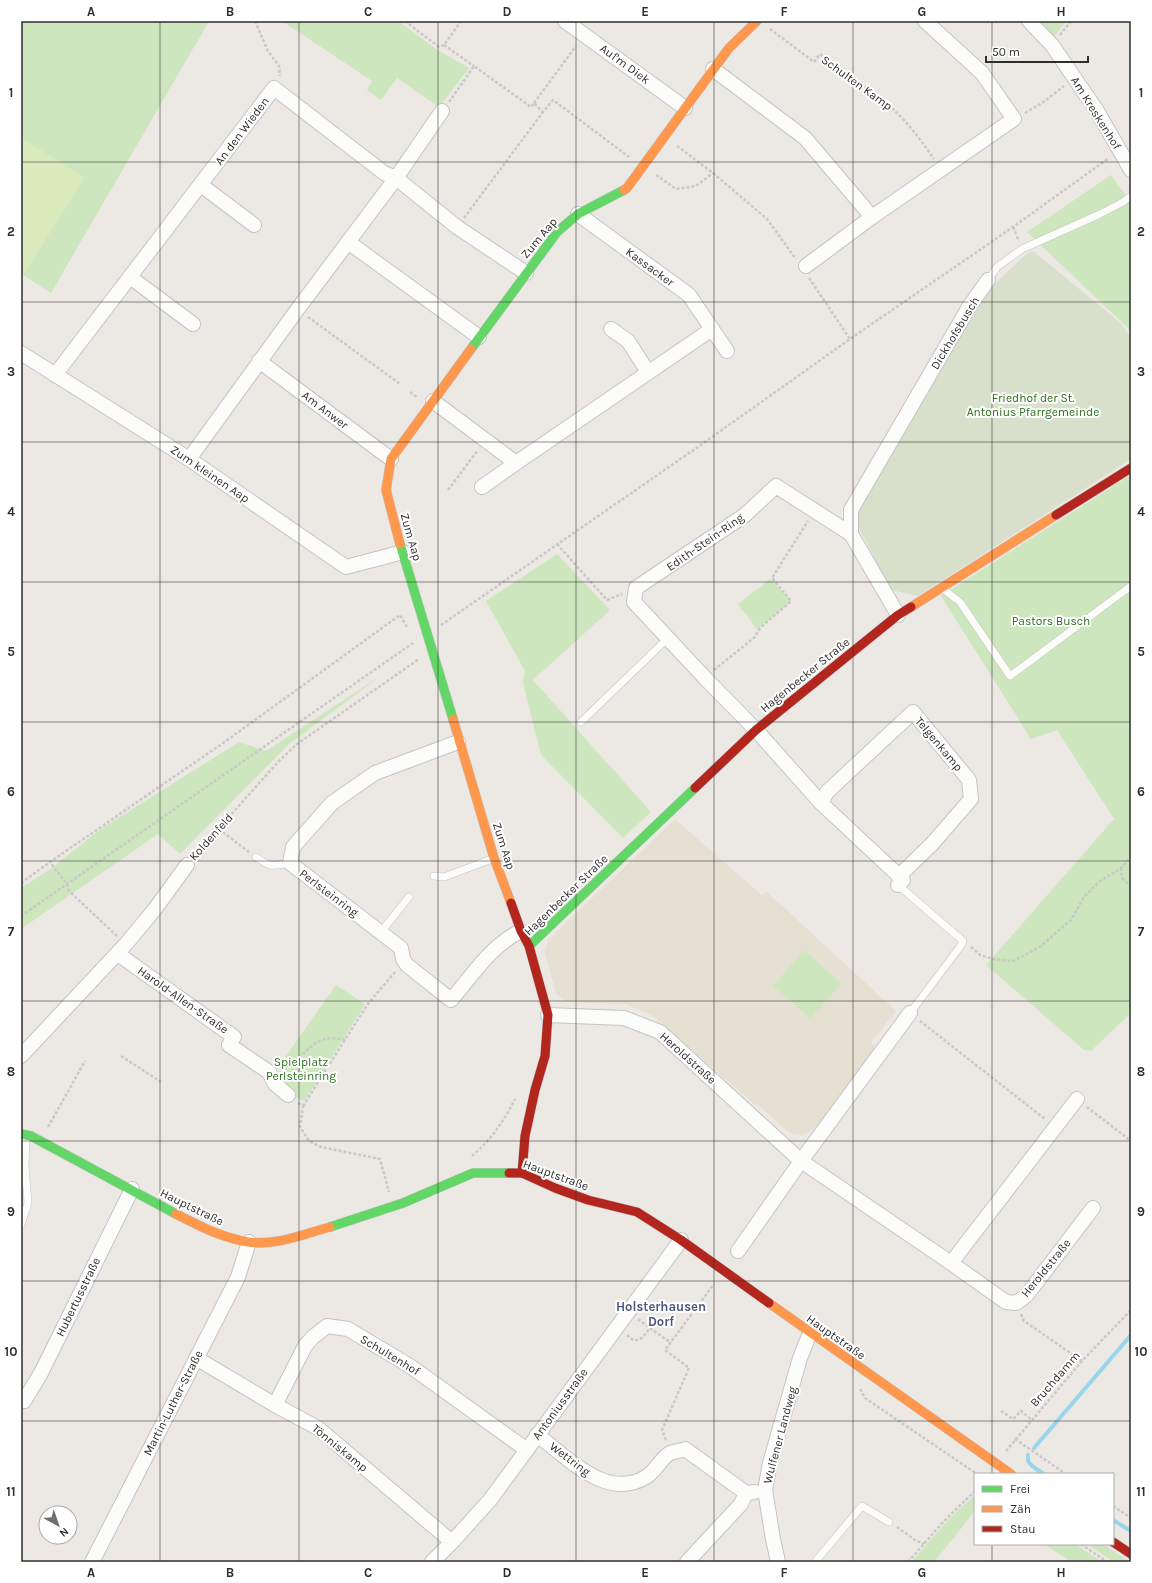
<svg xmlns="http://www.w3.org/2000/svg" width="1152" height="1583" viewBox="0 0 1152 1583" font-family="Karla,sans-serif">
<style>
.education{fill:#e6e0d3}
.green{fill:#cee6be}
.cemetery{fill:#d8e0cc}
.pitch{fill:#d9eabb}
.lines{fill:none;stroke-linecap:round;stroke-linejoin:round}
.stream{stroke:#99d6ec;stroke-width:4}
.lane-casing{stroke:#c5c4c5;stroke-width:8}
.street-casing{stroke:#c5c4c5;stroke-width:16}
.fast-casing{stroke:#c5c4c5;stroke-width:10}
.slow-casing{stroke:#c5c4c5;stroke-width:10}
.jam-casing{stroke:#c5c4c5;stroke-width:10}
.path{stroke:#c9c9c8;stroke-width:2.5;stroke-dasharray:3 2;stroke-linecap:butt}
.lane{stroke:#fcfcfb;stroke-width:7}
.street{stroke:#fcfcfb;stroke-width:14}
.fast{stroke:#63d668;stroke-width:9}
.slow{stroke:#ff974d;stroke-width:9}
.jam{stroke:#b3261e;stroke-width:9}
.grid{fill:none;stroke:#2e2e2e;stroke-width:1;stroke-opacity:0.55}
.labels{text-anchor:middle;stroke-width:4;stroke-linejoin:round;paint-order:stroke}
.street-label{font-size:12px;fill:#2e2e2e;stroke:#fff}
.park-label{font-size:12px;fill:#2c6e1b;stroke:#fff}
.neighbourhood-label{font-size:13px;font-weight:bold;fill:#4d5680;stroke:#fff}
.neatline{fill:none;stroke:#2e2e2e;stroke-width:1.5}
.grid-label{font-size:13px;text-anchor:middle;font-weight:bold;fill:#2e2e2e}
</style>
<rect width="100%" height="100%" fill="#ece8e4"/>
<path class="education" d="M675 819 762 895 766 891 896 1011 871 1042 876 1048 874 1053 816 1127 809 1132 802 1135 793 1134 786 1130 757 1104 755 1105 653 1016 626 1004 567 1002 556 993 545 953 548 940Z"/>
<g class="green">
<path d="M21 21H209L51 293 23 275 84 178 21 138Z"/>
<path d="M282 21H398L436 49 469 68 439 107 397 78 381 100 367 90 372 81Z"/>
<path d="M1040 21H1066L1054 37Z"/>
<path d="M1111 175 1131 203V331L1027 232Z"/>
<path d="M1131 475V1013L1091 1051 1084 1050 986 965 1114 819 1057 730 1031 739 941 596Z"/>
<path d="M557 554 610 610 533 680 651 812 623 838 541 755 523 683 525 671 486 601Z"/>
<path d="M770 579 791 601 757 629 738 604Z"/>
<path d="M382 675 289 744 180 854 158 834 21 929V888L52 868 99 830 239 742 266 751Z"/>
<path d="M804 950 842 984 810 1018 773 986Z"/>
<path d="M336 985 365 1004 305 1100 302 1101C289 1091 275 1082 281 1063Z"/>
<path d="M975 1495V1511L934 1562H911L948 1520Z"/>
<path d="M1044 1544H1075L1102 1562H1071Z"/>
<path d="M1087 1544H1103L1130 1562H1114Z"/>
</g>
<path class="cemetery" d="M1033 251 1122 324 1131 338V459L918 596 891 590 858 526V509L970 318 995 284 1025 255Z"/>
<path class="pitch" d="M21 138 84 178 23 275 21 273Z"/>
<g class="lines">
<g class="stream">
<path d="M1034 1448 1131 1335"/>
<path d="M1028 1455V1461L1032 1466 1044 1474"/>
<path d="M1113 1520 1131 1531"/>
</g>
<defs>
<g id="lane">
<path d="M988 280 997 267 1022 249 1100 214 1123 202 1131 196"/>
<path d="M943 589 960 602 1010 676 1131 586"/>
<path d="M581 722 668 638"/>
<path d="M256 857C271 868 272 866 290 863"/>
<path d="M434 876 444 877 492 859"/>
<path d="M898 885 963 941 960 947 910 1013"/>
<path d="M381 932 409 897"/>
<path d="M21 1225 28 1203 25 1167 26 1136"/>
<path d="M815 1562 862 1506 889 1522"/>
</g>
<g id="street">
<path d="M565 21 685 108"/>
<path d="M1029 21 1052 45 1097 111 1131 170"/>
<path d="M713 69 805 138 872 217"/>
<path d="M201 185 254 225"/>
<path d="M348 242 479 337"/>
<path d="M806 266 872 217 1014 119 982 73 925 21"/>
<path d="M130 277 193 324"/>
<path d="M611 329 628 341 648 372"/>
<path d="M712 329 727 351"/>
<path d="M21 353 189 459 346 567 403 552"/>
<path d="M259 361 391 459"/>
<path d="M55 375 274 88 384 173 396 178 457 227 526 273"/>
<path d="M433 401 516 463 712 329 689 295 578 214"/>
<path d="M189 459 297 310 396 178 442 111"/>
<path d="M482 487 516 463"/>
<path d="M851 534V510L969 307 988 280"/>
<path d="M898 615 851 534 776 486 745 515 636 588 634 602 705 678 756 730 821 803 899 876 903 880 898 885"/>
<path d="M458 742 375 773 332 803 293 847 290 863 401 948 403 959 407 965 451 1000C472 976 491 945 521 931"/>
<path d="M821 803 827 792 913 712 969 780 971 799 932 844 899 876"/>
<path d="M118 954 234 1037 229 1045 269 1072 275 1084 288 1095"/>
<path d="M548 1015 624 1018 660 1032 801 1161 951 1263 1006 1302 1016 1303 1026 1296 1093 1208"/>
<path d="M21 1056 126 944 155 909 187 865"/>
<path d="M738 1251 801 1161 910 1013"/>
<path d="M951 1263 1077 1099"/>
<path d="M196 1358 275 1405 318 1428 452 1542"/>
<path d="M21 1400 24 1401 41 1373 132 1189"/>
<path d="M275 1405 305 1346 313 1337 327 1326 348 1329 410 1366 527 1450"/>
<path d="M537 1435C568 1457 605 1501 646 1477 656 1471 661 1458 670 1453 675 1451 681 1451 685 1449L746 1493"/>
<path d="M92 1562 238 1277 249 1242"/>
<path d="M432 1562 452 1542 490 1500 681 1240"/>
<path d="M687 1562 741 1504 746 1493 755 1492"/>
<path d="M778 1562 773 1539 765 1490 770 1463 800 1358 810 1333"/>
</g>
<g id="fast">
<path d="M471 349 557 232 578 214 624 190"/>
<path d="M400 544 453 719"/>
<path d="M529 946 695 788"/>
<path d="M21 1134 31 1136 176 1214"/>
<path d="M330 1227 403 1203 473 1173H509"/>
</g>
<g id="slow">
<path d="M624 190 627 188 729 48 757 21"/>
<path d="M400 544 386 490 391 459 471 349"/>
<path d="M911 607 1056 515"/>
<path d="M453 719 494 858 511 903"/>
<path d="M176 1214C199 1226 223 1238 248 1242 276 1246 304 1234 330 1227"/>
<path d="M769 1303 1011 1474"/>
</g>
<g id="jam">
<path d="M1056 515 1131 468"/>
<path d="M695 788 756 730 898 615 911 607"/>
<path d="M511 903 521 931 529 946 548 1015 545 1056 535 1090 525 1136 522 1173"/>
<path d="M509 1173H522L555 1188 588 1200 637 1212 681 1240 769 1303"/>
<path d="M1113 1542 1131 1554"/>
</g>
</defs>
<use href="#lane" class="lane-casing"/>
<use href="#street" class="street-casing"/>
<use href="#fast" class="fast-casing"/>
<use href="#slow" class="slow-casing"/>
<use href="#jam" class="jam-casing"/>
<g class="path">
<path d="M255 21 268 51 279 66 280 76"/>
<path d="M405 21 439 47 444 45 461 21"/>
<path d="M770 29 814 62 820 54C845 73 876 92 898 114 912 128 923 143 934 159"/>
<path d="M1060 35 1071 21"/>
<path d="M444 45 474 66"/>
<path d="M449 102 474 66 531 107 534 103 543 112 553 100 629 157"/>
<path d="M534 103 576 46"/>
<path d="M1025 113 1042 103 1064 86"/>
<path d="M677 146 713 173 767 219 796 259"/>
<path d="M656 175 676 189 696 186 713 173"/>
<path d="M464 218 543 112"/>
<path d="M1013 227 1019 241"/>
<path d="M809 278 850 339"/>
<path d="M308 317 400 384"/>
<path d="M410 392 417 397"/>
<path d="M448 490 478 450"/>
<path d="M557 544 607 600 622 594"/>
<path d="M441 625 705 442 850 339 1013 227 1109 158"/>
<path d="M714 670 755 637 760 628 791 601 772 578 808 521"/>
<path d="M219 829 249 852"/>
<path d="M195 855 278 762 297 744 419 659"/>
<path d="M1121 868 1122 878 1131 887"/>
<path d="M21 883 50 862"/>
<path d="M21 916 413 643"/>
<path d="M117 936 69 891 67 884 50 862 226 741 400 615 407 627"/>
<path d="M971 947 980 955 993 959 1014 961 1041 946 1071 920 1084 897 1100 881 1121 868 1131 857"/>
<path d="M920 1021 1045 1119"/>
<path d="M121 1056 161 1082"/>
<path d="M283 1070C307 1057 313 1031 345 1040"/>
<path d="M298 1103 303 1106 300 1127 309 1141 321 1147 380 1159 389 1192"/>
<path d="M303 1106 367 1005 395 972"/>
<path d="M1087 1107 1131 1141"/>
<path d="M48 1127 85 1061"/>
<path d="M472 1156C491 1140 504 1121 515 1099"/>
<path d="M1021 1314 1024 1321 1082 1361"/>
<path d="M638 1319 650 1328"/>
<path d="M627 1335 633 1340H638L643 1337 650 1328 671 1343"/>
<path d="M860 1389 865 1398 977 1474"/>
<path d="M1001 1411 1013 1419 1021 1411 1032 1420"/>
<path d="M1015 1439 1066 1474"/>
<path d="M666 1440 662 1430 689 1368 665 1350 714 1284"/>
<path d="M1006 1451 1082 1361 1131 1310"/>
<path d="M1113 1506 1131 1518"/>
<path d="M897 1527 915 1540 924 1544"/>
<path d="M1081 1544 1107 1562"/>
<path d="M908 1562 945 1520 975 1491"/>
</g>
<use href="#lane" class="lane"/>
<use href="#street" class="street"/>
<use href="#fast" class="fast"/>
<use href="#slow" class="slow"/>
<use href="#jam" class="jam"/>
</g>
<path class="grid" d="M160 21V1562M299 21V1562M438 21V1562M576 21V1562M714 21V1562M853 21V1562M992 21V1474M21 162H1131M21 302H1131M21 442H1131M21 582H1131M21 722H1131M21 861H1131M21 1001H1131M21 1141H1131M21 1281H1131M21 1421H1131M992 1544V1562"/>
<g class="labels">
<g class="street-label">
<text transform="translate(625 64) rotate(36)" y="4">Auf'm Diek</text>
<text transform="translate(857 83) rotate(36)" y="4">Schulten Kamp</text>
<text transform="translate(1096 113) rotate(58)" y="4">Am Kreskenhof</text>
<text transform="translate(242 131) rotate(-53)" y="4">An den Wieden</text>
<text transform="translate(539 238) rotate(-50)" y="4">Zum Aap</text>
<text transform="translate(650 267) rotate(36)" y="4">Kassacker</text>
<text transform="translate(955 333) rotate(-59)" y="4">Dickhofsbusch</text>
<text transform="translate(325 410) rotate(37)" y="4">Am Anwer</text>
<text transform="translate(210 474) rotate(34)" y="4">Zum kleinen Aap</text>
<text transform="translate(411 537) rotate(74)" y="4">Zum Aap</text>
<text transform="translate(705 542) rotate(-35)" y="4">Edith-Stein-Ring</text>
<text transform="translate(805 675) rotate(-39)" y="4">Hagenbecker Straße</text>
<text transform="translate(939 744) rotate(50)" y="4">Telgenkamp</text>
<text transform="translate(211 837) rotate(-48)" y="4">Koldenfeld</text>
<text transform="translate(504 846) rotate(72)" y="4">Zum Aap</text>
<text transform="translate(329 893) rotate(37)" y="4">Perlsteinring</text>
<text transform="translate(566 895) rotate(-44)" y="4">Hagenbecker Straße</text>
<text transform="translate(183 1000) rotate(35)" y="4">Harold-Allen-Straße</text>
<text transform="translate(688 1058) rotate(42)" y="4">Heroldstraße</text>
<text transform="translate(556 1175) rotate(20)" y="4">Hauptstraße</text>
<text transform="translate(192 1207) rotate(26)" y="4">Hauptstraße</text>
<text transform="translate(1046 1268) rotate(-51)" y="4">Heroldstraße</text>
<text transform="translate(78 1297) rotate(-64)" y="4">Hubertusstraße</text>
<text transform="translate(836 1337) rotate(35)" y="4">Hauptstraße</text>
<text transform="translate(390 1355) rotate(31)" y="4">Schultenhof</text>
<text transform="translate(1055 1379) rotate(-49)" y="4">Bruchdamm</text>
<text transform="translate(173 1403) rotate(-63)" y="4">Martin-Luther-Straße</text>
<text transform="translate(560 1404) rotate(-54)" y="4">Antoniusstraße</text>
<text transform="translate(780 1435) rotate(-75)" y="4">Wulfener Landweg</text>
<text transform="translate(340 1448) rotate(39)" y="4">Tönniskamp</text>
<text transform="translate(570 1459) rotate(37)" y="4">Wettring</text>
</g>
<g class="park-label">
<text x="1033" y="402">Friedhof der St.<tspan x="1033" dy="14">Antonius Pfarrgemeinde</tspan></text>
<text x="1051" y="625">Pastors Busch</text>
<text x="301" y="1066">Spielplatz<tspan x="301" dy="14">Perlsteinring</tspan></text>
</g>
<g class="neighbourhood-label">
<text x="661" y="1311">Holsterhausen<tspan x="661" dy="15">Dorf</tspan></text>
</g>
</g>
<rect width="1152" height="1583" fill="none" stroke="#ffffff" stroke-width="44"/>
<rect x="974" y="1473" width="140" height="72" fill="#ffffff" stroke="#ababab"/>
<rect x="982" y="1486" width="20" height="6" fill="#63d668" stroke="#ababab"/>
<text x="1010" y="1493" font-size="12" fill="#2e2e2e">Frei</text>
<rect x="982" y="1506" width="20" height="6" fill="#ff974d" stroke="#ababab"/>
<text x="1010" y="1513" font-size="12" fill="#2e2e2e">Zäh</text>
<rect x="982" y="1526" width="20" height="6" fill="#b3261e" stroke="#ababab"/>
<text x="1010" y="1533" font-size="12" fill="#2e2e2e">Stau</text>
<g transform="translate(58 1525) rotate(140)"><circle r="19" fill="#ffffff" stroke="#ababab"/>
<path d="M0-3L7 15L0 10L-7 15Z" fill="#706f6e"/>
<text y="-6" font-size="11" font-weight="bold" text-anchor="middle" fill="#2e2e2e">N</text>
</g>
<path d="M986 56v6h102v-6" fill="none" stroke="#2e2e2e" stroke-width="2"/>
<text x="992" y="56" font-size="12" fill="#2e2e2e" stroke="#ffffff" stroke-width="3" paint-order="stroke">50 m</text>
<rect x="22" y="22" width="1108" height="1539" class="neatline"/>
<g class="grid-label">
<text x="91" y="16">A</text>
<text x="230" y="16">B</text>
<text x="368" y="16">C</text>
<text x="507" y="16">D</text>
<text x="645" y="16">E</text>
<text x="784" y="16">F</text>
<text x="922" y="16">G</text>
<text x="1061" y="16">H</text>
<text x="11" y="97">1</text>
<text x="1141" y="97">1</text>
<text x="11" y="236">2</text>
<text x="1141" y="236">2</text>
<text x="11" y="376">3</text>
<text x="1141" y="376">3</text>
<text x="11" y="516">4</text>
<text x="1141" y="516">4</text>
<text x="11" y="656">5</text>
<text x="1141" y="656">5</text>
<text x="11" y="796">6</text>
<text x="1141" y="796">6</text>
<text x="11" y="936">7</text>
<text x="1141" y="936">7</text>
<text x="11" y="1076">8</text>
<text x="1141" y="1076">8</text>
<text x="11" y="1216">9</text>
<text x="1141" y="1216">9</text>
<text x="11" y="1356">10</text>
<text x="1141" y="1356">10</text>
<text x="11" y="1496">11</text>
<text x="1141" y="1496">11</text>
<text x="91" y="1577">A</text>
<text x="230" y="1577">B</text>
<text x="368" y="1577">C</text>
<text x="507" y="1577">D</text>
<text x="645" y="1577">E</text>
<text x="784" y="1577">F</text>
<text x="922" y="1577">G</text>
<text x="1061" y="1577">H</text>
</g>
</svg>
